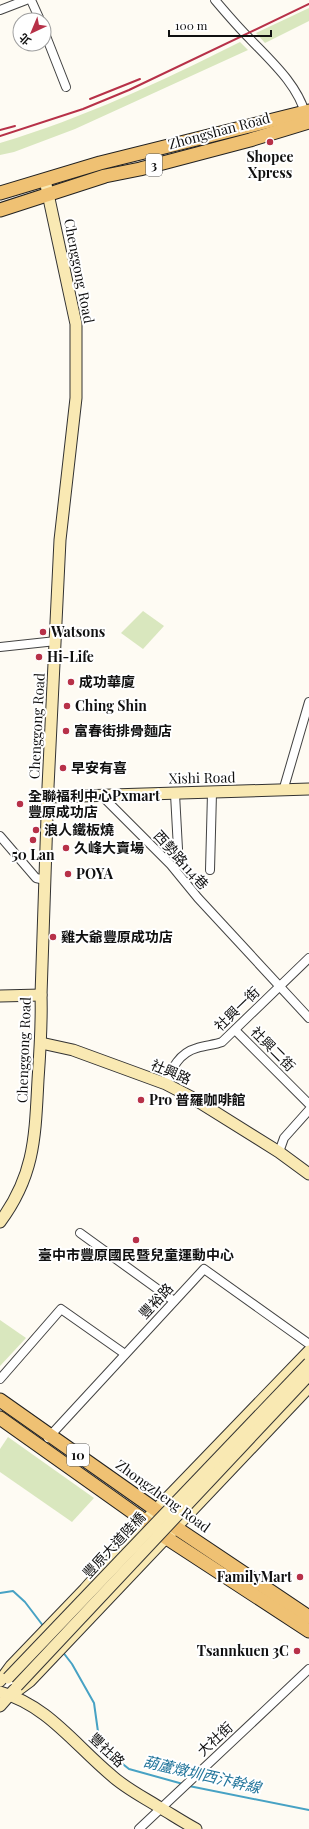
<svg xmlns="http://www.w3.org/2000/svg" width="309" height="1829" viewBox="0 0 309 1829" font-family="'Playfair Display','Noto Sans TC',serif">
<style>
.green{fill:#d9e7be}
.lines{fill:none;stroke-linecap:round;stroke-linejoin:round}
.stream{stroke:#47a2c4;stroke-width:2}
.street-casing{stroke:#434343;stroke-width:10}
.secondary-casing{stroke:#323232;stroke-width:13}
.primary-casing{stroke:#212121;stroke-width:15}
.street{stroke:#fff;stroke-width:8}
.secondary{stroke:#f9e9b3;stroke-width:11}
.primary{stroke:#efc173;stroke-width:13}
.rail{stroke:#b73148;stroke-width:2}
.secondary-bridge-casing{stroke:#323232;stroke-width:13;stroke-linecap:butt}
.secondary-bridge{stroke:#f9e9b3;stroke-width:11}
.poi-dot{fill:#b73148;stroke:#fff;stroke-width:1.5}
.labels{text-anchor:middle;stroke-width:4;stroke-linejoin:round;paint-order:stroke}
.shield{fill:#fff;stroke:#585858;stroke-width:1}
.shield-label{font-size:13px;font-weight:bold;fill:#101010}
.street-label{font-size:14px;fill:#101010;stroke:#fff}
.poi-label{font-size:14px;font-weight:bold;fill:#101010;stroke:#fff;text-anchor:start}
.water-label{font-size:15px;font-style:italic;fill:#21749a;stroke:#fff}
</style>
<rect width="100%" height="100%" fill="#fefbf3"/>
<g class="green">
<path d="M309 8V21L265 43 256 33Z"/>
<path d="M240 42 248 50 75 129 14 152 0 155V143C84 118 162 81 240 42Z"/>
<path d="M143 611 164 626 143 649 121 633Z"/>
<path d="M0 1320 26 1338 0 1366Z"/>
<path d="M8 1437 94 1498 72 1522 0 1472V1449Z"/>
</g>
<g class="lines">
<g class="stream">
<path d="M0 1593 13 1591 25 1602 44 1627"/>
<path d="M62 1651 72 1664 94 1703 100 1746 129 1769 183 1784"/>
<path d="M189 1786 309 1810"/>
</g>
<defs>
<g id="street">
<path d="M31 0 40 20"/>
<path d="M215 0C226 13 238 27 250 39 272 62 298 85 306 116"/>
<path d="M0 10 26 0"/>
<path d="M44 31 66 87"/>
<path d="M0 647 56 641"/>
<path d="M283 791 309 702"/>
<path d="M175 794 178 849"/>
<path d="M102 796 171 865 198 898 309 1018"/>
<path d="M0 836 36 878 45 880"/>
<path d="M210 870 212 793"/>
<path d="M235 1030 309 1104"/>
<path d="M166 1084C172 1068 179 1053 197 1048 206 1045 214 1045 222 1042L309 958"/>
<path d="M279 1152 284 1138 309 1110"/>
<path d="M80 1233 174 1301"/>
<path d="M0 1379 61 1309 125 1354"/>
<path d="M48 1438 204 1269 309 1344"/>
<path d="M139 1829 309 1669"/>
</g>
<g id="secondary">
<path d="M48 797 309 789"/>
<path d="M0 996 41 995"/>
<path d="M41 1043 73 1050 166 1084 191 1097 279 1152 309 1174"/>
<path d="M0 1222C35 1175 35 1136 38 1080 40 1052 42 1024 41 995L48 787 60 540 76 398V324L45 180"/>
<path d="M0 1681 11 1666 85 1589 145 1521 309 1351"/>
<path d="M0 1692C47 1705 75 1745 111 1775 125 1788 143 1797 159 1807 171 1814 183 1822 196 1829"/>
<path d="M11 1695 30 1681 309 1387"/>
<path d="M0 1706 14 1690"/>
</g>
<g id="primary">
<path d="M0 193 100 163 309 111"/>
<path d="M0 210 105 176 140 169 250 140 309 122"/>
<path d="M0 1400 156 1510 175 1527 309 1617"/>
<path d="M0 1418 145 1521 165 1537 309 1631"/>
</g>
</defs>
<use href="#street" class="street-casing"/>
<use href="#secondary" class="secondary-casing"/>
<use href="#primary" class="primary-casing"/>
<use href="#street" class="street"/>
<use href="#secondary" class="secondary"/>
<use href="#primary" class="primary"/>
<g class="rail">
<path d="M90 99 140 79"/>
<path d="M0 130 15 126"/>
<path d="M0 136 83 109 129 90 309 4"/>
</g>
<defs>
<g id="secondary-bridge">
<path d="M8 1678 309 1363"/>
<path d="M17 1686 309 1375"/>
</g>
</defs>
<use href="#secondary-bridge" class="secondary-bridge-casing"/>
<use href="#secondary-bridge" class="secondary-bridge"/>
</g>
<g class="poi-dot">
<circle cx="270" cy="142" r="4"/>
<circle cx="43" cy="632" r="4"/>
<circle cx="39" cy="657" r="4"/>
<circle cx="71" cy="682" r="4"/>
<circle cx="67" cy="706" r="4"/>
<circle cx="66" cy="731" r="4"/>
<circle cx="63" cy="768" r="4"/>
<circle cx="20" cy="804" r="4"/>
<circle cx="36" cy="830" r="4"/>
<circle cx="33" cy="840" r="4"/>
<circle cx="66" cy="848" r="4"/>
<circle cx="68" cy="874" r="4"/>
<circle cx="53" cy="937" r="4"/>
<circle cx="141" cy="1100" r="4"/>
<circle cx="136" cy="1240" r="4"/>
<circle cx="300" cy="1577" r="4"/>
<circle cx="297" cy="1651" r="4"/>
</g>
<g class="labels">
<g class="shield">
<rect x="146" y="154" width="16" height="22" rx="3"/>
<rect x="67" y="1444" width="22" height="22" rx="3"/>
</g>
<g class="shield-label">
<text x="154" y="170">3</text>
<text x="78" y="1460">10</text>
</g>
<g class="street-label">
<text transform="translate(219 131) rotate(-15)" y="5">Zhongshan Road</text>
<text transform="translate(79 271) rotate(79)" y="5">Chenggong Road</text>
<text transform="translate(37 726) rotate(-87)" y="5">Chenggong Road</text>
<text transform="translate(202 778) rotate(-1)" y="5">Xishi Road</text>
<text transform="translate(181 860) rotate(48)" y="5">西勢路114巷</text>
<text transform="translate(237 1009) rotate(-44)" y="5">社興一街</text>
<text transform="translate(273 1049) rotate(45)" y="5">社興二街</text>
<text transform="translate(24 1050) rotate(-88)" y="5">Chenggong Road</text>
<text transform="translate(171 1072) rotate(23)" y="5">社興路</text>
<text transform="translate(156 1301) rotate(-47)" y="5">豐裕路</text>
<text transform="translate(163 1496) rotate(36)" y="5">Zhongzheng Road</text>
<text transform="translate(114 1545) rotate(-47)" y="5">豐原大道陸橋</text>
<text transform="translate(215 1739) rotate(-43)" y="5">大社街</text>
<text transform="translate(107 1750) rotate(43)" y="5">豐社路</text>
</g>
<g class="poi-label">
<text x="270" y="162" text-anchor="middle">Shopee<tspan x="270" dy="16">Xpress</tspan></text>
<text x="51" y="637">Watsons</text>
<text x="47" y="662">Hi-Life</text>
<text x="79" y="687">成功華廈</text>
<text x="75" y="711">Ching Shin</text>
<text x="74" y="736">富春街排骨麵店</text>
<text x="71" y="773">早安有喜</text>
<text x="28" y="801">全聯福利中心Pxmart<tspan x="28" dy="16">豐原成功店</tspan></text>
<text x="44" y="835">浪人鐵板燒</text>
<text x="74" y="853">久峰大賣場</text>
<text x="33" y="860" text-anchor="middle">50 Lan</text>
<text x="76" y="879">POYA</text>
<text x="61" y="942">雞大爺豐原成功店</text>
<text x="149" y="1105">Pro 普羅咖啡館</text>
<text x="136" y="1260" text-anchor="middle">臺中市豐原國民暨兒童運動中心</text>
<text x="292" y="1582" text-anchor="end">FamilyMart</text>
<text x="289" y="1656" text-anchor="end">Tsannkuen 3C</text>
</g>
<g class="water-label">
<text transform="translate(202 1775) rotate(13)" y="5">葫蘆燉圳西汴幹線</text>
</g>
</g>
<g transform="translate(32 32) rotate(224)"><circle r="19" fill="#ffffff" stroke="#9f9f9f"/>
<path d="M0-3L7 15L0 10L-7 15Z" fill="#b73148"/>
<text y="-6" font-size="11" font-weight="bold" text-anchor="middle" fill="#101010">北</text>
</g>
<path d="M169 30v6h102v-6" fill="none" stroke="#101010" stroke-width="2"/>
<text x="175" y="30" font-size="12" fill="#101010" stroke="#ffffff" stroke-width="3" paint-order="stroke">100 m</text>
</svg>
